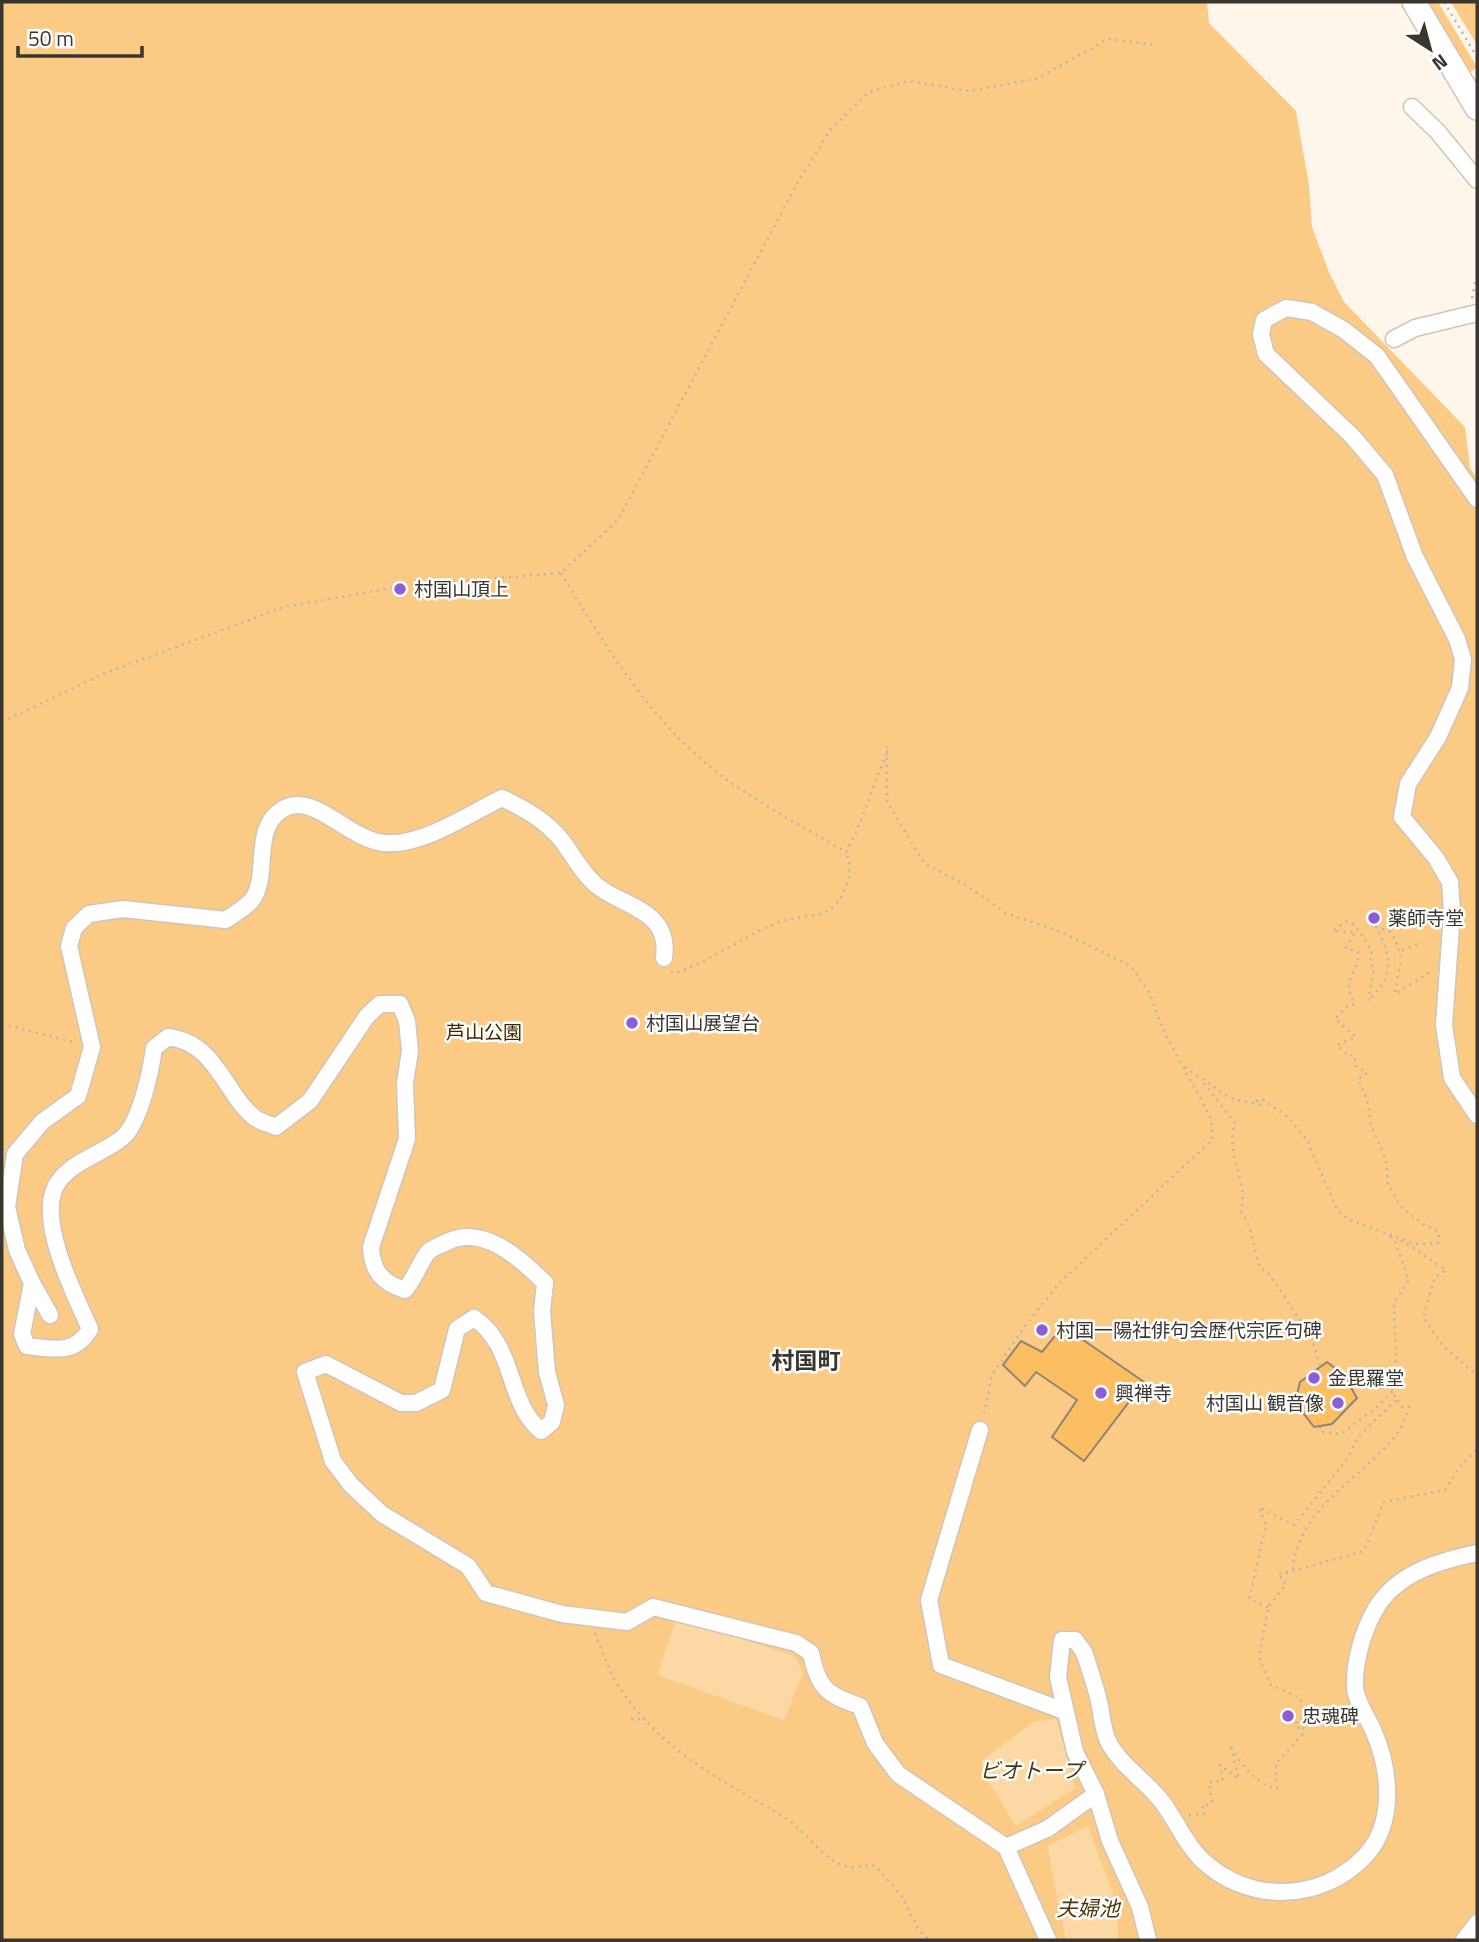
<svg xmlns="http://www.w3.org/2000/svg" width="1479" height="1942" viewBox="0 0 1479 1942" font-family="'Titillium Web','Noto Sans JP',sans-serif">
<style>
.green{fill:#fbcb85}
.water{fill:#fcd8a4}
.building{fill:#fbbe61;stroke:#8e8578;stroke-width:2}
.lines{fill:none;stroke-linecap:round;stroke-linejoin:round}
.street-casing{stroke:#cfc5b8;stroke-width:19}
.secondary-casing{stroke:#cfc5b8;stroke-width:26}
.path{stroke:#bbb4aa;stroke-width:2.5;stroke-dasharray:2 5;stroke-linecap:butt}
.street{stroke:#fff;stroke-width:16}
.secondary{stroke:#fff;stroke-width:23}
.poi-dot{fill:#8e5dd6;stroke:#fff;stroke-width:2.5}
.labels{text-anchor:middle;stroke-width:5;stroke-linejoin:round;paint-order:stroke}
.poi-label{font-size:19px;fill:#39352f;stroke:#fff;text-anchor:start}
.park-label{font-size:19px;fill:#3e2700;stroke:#fff}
.water-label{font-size:21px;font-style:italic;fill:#4d350d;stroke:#fff}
.quarter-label{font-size:23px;font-weight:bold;fill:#39352f;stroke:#fff}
</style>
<rect width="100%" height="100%" fill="#fef6ea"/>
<g class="green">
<path d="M2 2H1207L1209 23 1296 111 1309 185 1312 227 1329 272 1344 302 1465 427 1470 467 1477 479V1940H2Z"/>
<path d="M1426 2H1438L1477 67 1467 75Z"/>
<path d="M1451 2H1477V45Z"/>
</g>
<g class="water">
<path d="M677 1618 794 1656 803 1673 784 1720 657 1675Z"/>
<path d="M1056 1719 1075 1788 1016 1826 983 1773 982 1760 1033 1722Z"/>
<path d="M1088 1826 1117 1905 1118 1940H1066L1047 1846Z"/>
</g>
<g class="building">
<path d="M1063 1326 1144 1382 1084 1461 1052 1437 1077 1400 1036 1372 1025 1386 1003 1365 1021 1341 1042 1352Z"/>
<path d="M1327 1362 1344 1375 1357 1398 1332 1424 1314 1427 1304 1414 1297 1394 1300 1382Z"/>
</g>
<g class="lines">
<defs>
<g id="street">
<path d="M1412 107 1438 132 1477 180"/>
<path d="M1394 339 1415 328 1477 313"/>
<path d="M1477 499 1377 356 1344 330 1312 312 1286 308 1264 320 1261 334 1266 354 1353 437 1385 475 1415 557 1457 639 1463 659 1460 688 1438 737 1408 784 1402 817 1436 858 1450 882 1452 912 1444 1025 1452 1078 1477 1115"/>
<path d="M664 958C671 909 622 907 596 885 582 873 574 857 563 842 547 821 525 809 502 798 469 814 421 847 384 843 347 839 314 791 283 809 252 827 269 872 254 897 249 906 235 913 226 920L123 909 89 914 74 928 69 946 92 1047 78 1096 42 1122 15 1154 7 1207 17 1250 32 1283 22 1334 27 1346C54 1349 75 1355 90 1329 75 1295 40 1227 54 1190 64 1163 102 1155 122 1138 140 1124 151 1070 154 1048L168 1037C217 1043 223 1092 255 1118 260 1122 270 1124 276 1127L310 1101 367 1016 380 1004H400L407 1021 410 1051 405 1083 407 1139 371 1247C372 1271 382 1283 405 1290 415 1278 419 1264 428 1252 432 1248 441 1245 447 1242 483 1224 521 1259 545 1283L542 1311 547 1372 556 1405 552 1422 541 1431C506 1402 516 1346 474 1318L457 1329 442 1390 416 1403H401L326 1364 305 1372 333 1461 351 1485 382 1514 468 1566 486 1593 562 1614 627 1622 653 1607 796 1643 811 1653C818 1688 827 1695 860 1706L875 1743 898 1774 1006 1847 1048 1940"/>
<path d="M32 1283 50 1315"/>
<path d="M980 1430 929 1600 941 1665 1064 1711"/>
<path d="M1006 1847 1047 1829 1096 1794"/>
<path d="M1148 1940 1140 1907 1110 1841 1096 1794 1075 1752 1058 1677 1062 1640H1075L1084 1652C1089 1667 1094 1682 1098 1697 1102 1712 1102 1730 1109 1743 1121 1765 1143 1779 1159 1798 1175 1817 1183 1841 1201 1859 1247 1904 1322 1903 1366 1855 1396 1822 1390 1768 1373 1730 1368 1718 1355 1700 1355 1686 1354 1662 1363 1631 1375 1610 1396 1573 1439 1561 1477 1553"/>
<path d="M1464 1940 1477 1923"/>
</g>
<path id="secondary" d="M1414 2 1477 108"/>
</defs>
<use href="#street" class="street-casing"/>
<use href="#secondary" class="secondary-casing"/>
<g class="path">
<path d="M1444 2 1477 57"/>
<path d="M1472 298 1477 274"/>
<path d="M561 573C606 647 652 724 723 777 762 805 805 828 846 852 863 822 872 787 886 755L887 746V801L924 863 969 887 1006 913 1061 932 1131 966 1150 994 1164 1032 1211 1118 1212 1140 1061 1281 1025 1326 992 1375 984 1413"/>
<path d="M2 722 103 674 284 607 409 585 561 573 618 520 799 180 831 129 869 92 909 81 968 91 1036 79 1108 39 1158 45"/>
<path d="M1373 919 1376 927"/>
<path d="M1402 950 1422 943"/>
<path d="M671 971 675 973C711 961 742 937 777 923 791 917 817 917 829 910 846 899 855 869 846 852"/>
<path d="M2 1024 73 1042"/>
<path d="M1185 1067 1230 1098 1261 1105 1257 1101 1262 1099 1288 1117 1307 1140 1338 1212 1351 1220 1415 1244 1438 1243 1439 1232 1423 1224 1401 1207 1388 1183 1386 1160 1371 1125 1367 1099 1358 1079 1367 1073 1356 1066 1354 1055 1349 1056 1337 1045 1356 1037 1335 1019 1346 1007 1355 1004C1340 977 1358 978 1358 952L1346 948 1355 932 1333 931 1347 921C1360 927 1364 941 1372 951L1370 962 1374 969 1368 1001C1395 975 1392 957 1376 927L1391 932C1408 964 1398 963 1395 994L1432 971"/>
<path d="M1204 1083 1235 1123C1224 1151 1249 1182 1241 1211 1253 1228 1253 1247 1260 1268L1268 1273 1311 1336 1320 1365"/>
<path d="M1401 1240 1446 1270 1435 1277 1423 1317 1444 1347 1477 1375"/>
<path d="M1320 1427V1432L1341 1434 1373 1410 1393 1391"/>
<path d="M1286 1573 1364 1551 1384 1502 1445 1490 1459 1468 1477 1449"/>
<path d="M1268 1607 1249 1599 1266 1526 1259 1507 1294 1525 1345 1462 1359 1436 1396 1400"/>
<path d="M595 1633C602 1649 607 1667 616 1682 660 1751 717 1777 784 1817 805 1829 822 1860 845 1866 856 1869 865 1864 876 1866L903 1898 918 1929 929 1940"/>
<path d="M631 1719 646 1720"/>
<path d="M1189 1815 1203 1814 1205 1812 1202 1806 1212 1803 1209 1782 1223 1781 1220 1765 1239 1779 1230 1745C1238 1760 1258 1788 1277 1788L1276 1763 1304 1733 1303 1726 1298 1728 1296 1723 1306 1717 1300 1698 1271 1685 1259 1658 1268 1607 1286 1585 1278 1573H1285L1293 1568C1300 1493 1397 1464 1409 1407H1402L1393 1393 1391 1382 1396 1361 1394 1303 1409 1280 1395 1242 1387 1232"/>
</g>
<use href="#street" class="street"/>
<use href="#secondary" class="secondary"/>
</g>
<g class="poi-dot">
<circle cx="400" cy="589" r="7"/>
<circle cx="1374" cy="918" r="7"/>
<circle cx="632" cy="1023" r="7"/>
<circle cx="1042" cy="1330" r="7"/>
<circle cx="1314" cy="1378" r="7"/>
<circle cx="1101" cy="1393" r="7"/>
<circle cx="1338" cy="1403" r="7"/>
<circle cx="1288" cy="1716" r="7"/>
</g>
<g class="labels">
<g class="poi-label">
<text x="414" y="596">村国山頂上</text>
<text x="1388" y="925">薬師寺堂</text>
<text x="646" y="1030">村国山展望台</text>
<text x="1056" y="1337">村国一陽社俳句会歴代宗匠句碑</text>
<text x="1328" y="1385">金毘羅堂</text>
<text x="1115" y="1400">興禅寺</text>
<text x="1324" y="1410" text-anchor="end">村国山 観音像</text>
<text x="1302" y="1723">忠魂碑</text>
</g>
<g class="park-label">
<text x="484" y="1039">芦山公園</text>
</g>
<g class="water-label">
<text x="1031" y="1778">ビオトープ</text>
<text x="1088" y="1916">夫婦池</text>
</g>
<g class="quarter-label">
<text x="806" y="1369">村国町</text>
</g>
</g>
<rect width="1479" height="1942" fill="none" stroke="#39352f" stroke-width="7"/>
<g transform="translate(1430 49) rotate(144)" stroke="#ffffff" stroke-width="5" paint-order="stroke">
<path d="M0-5L12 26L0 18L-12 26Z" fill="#39352f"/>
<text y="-10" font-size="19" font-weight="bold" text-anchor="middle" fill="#39352f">N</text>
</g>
<path d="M18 46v10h124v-10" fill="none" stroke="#39352f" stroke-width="3.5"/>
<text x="28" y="46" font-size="21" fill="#39352f" stroke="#ffffff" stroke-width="5" paint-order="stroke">50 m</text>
</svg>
